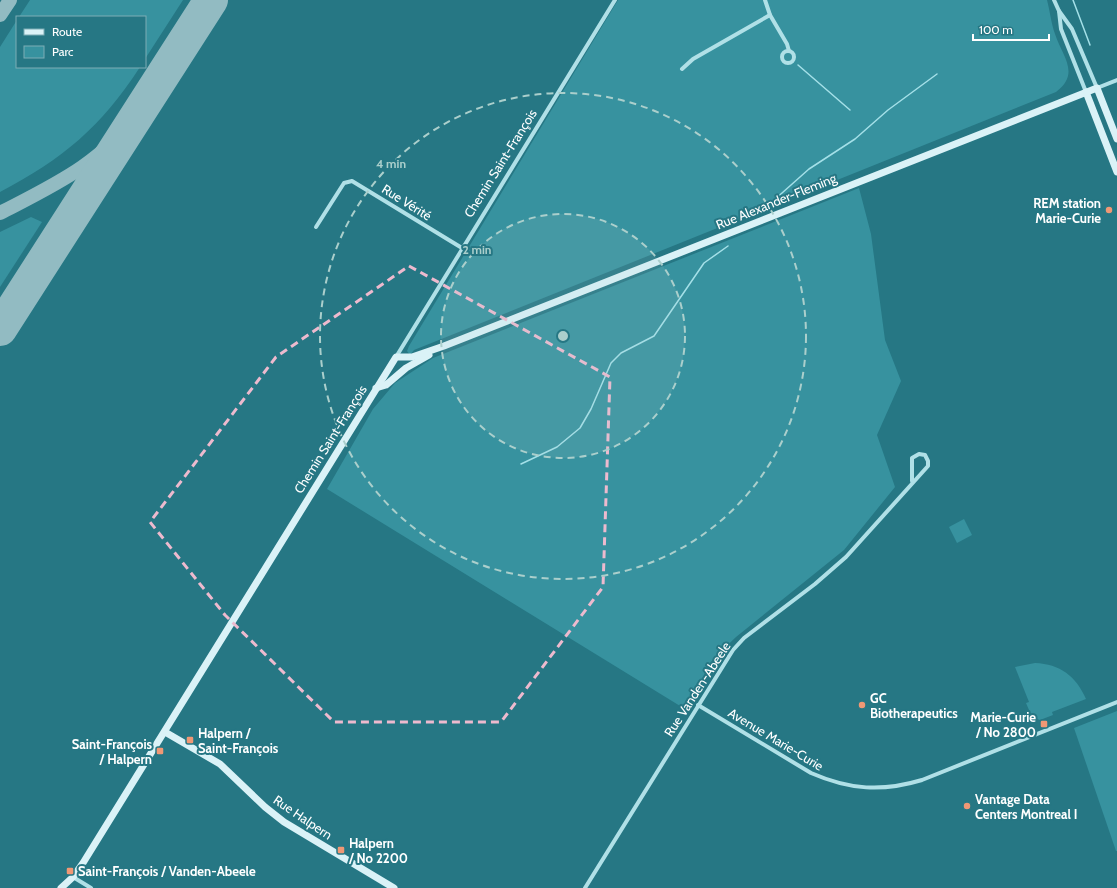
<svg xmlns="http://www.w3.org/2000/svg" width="1117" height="888" viewBox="0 0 1117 888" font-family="Cabin,sans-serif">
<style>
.green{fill:#37929f}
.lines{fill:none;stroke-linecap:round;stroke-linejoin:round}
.stream{stroke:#a4e0e8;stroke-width:1.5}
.taxiway{stroke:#92bbc2;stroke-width:14}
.runway{stroke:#92bbc2;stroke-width:34}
.street{stroke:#b0e0e7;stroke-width:4}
.secondary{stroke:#daf2f7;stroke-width:7}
.marked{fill:none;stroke:#edbace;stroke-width:3;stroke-dasharray:8 5;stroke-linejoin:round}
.ring{fill:none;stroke:#abcfcc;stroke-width:2;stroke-dasharray:7 5}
.poi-dot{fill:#f09875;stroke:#267784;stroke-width:1.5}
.labels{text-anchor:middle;stroke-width:4;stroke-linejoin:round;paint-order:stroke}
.street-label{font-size:13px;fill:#fff;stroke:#267784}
.poi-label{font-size:13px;font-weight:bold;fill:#fff;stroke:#267784;text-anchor:start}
.centre{fill:#abcfcc;stroke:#267784;stroke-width:2}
.ring-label{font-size:12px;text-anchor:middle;font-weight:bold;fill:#abcfcc;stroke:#267784;stroke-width:4;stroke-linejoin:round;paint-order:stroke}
</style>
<rect width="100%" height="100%" fill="#267784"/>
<g class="green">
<path d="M30 0H183L145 59V17H19Z"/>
<path d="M618 0H1047C1050 11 1051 23 1055 34 1062 56 1081 73 1056 92L414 350 410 355 407 351 409 346Z"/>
<path d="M17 20V67H140C101 127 63 159 0 192V47Z"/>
<path d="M859 188 871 234 885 340 901 381 877 435 895 487 844 550 736 637 713 659 685 709 327 489 373 409 395 383 433 358Z"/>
<path d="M31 217 42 222 0 287V232Z"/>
<path d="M964 519 972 535 957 543 949 527Z"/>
<path d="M1035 663C1060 664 1076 676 1086 699L1052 712 1053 715 1040 720 1032 717 1026 703 1029 702 1015 667Z"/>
<path d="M1117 711V851H1116L1074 728Z"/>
</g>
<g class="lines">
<g class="stream">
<path d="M1073 0 1090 45"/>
<path d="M798 65 850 110"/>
<path d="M773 201 809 169 855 139 888 110 937 74"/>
<path d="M521 464 557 447 580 428 591 409 611 363 621 353 654 336 704 263 728 246"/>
</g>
<g class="taxiway">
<path d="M0 15 10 0"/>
<path d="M0 213C54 185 103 163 139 111"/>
</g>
<path class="runway" d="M0 329 211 0"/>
<g class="street">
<path d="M765 0 770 15 787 44 789 51"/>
<path d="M1054 0 1059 11 1072 29 1097 88 1117 80"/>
<path d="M1059 11 1061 29 1086 92"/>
<circle cx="788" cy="57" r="6"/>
<path d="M682 69 693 59 770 15"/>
<path d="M316 227 344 183 352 181 462 248"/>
<path d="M396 357 615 0"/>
<path d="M698 705 811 773C850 790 882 792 922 780L1117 702"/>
<path d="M73 877 91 888"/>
<path d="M585 888 733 650 744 638 815 584 846 557 928 466V461L925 455 919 454 912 458V481"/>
</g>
<g class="secondary">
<path d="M1086 92 1117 172"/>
<path d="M376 388 386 385 406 368 429 355"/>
<path d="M165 732 220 764 265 807 284 822 394 888"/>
<path d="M61 888 73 877 83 863 396 357H412L444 346 1097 88 1117 139"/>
</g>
</g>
<path class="marked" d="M409 266 610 377 603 587 501 722H334L225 615 150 522 276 357Z"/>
<circle cx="563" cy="336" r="122" fill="#abcfcc" fill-opacity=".12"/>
<g class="ring">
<circle cx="563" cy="336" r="122"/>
<circle cx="563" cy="336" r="243"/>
</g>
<g class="poi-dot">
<circle cx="1109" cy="210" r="4"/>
<circle cx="862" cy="705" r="4"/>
<rect x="1040" y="720" width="8" height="8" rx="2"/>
<rect x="186" y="736" width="8" height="8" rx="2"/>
<rect x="156" y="747" width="8" height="8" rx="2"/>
<circle cx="967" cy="806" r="4"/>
<rect x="337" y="846" width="8" height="8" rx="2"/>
<rect x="66" y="867" width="8" height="8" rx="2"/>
</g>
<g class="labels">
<g class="street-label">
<text transform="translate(500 163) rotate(-58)" y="5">Chemin Saint-François</text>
<text transform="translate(776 201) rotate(-22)" y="5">Rue Alexander-Fleming</text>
<text transform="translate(407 202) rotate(32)" y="5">Rue Vérité</text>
<text transform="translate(330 439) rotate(-58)" y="5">Chemin Saint-François</text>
<text transform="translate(697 689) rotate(-57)" y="5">Rue Vanden-Abeele</text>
<text transform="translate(776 739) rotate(31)" y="5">Avenue Marie-Curie</text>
<text transform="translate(303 817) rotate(34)" y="5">Rue Halpern</text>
</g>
<g class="poi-label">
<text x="1101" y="208" text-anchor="end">REM station<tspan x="1101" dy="15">Marie-Curie</tspan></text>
<text x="870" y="703">GC<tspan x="870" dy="15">Biotherapeutics</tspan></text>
<text x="1036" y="722" text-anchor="end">Marie-Curie<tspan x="1036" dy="15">/ No 2800</tspan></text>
<text x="198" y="738">Halpern /<tspan x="198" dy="15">Saint-François</tspan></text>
<text x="152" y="749" text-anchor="end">Saint-François<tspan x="152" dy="15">/ Halpern</tspan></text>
<text x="975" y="804">Vantage Data<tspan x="975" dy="15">Centers Montreal I</tspan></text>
<text x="349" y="848">Halpern<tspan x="349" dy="15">/ No 2200</tspan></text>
<text x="78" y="876">Saint-François / Vanden-Abeele</text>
</g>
</g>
<circle cx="563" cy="336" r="6" class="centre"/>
<g class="ring-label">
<text x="391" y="168">4 min</text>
<text x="477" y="254">2 min</text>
</g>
<rect x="16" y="16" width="130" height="52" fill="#267784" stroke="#7dadb5"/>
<rect x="24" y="29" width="20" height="6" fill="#daf2f7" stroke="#7dadb5"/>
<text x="52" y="36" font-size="12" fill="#ffffff">Route</text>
<rect x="24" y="46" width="20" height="12" fill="#37929f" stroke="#7dadb5"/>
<text x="52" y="56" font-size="12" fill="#ffffff">Parc</text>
<path d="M973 34v6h76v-6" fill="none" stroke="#ffffff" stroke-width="2"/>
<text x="979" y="34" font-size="12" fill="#ffffff" stroke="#267784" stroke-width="3" paint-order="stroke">100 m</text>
</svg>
